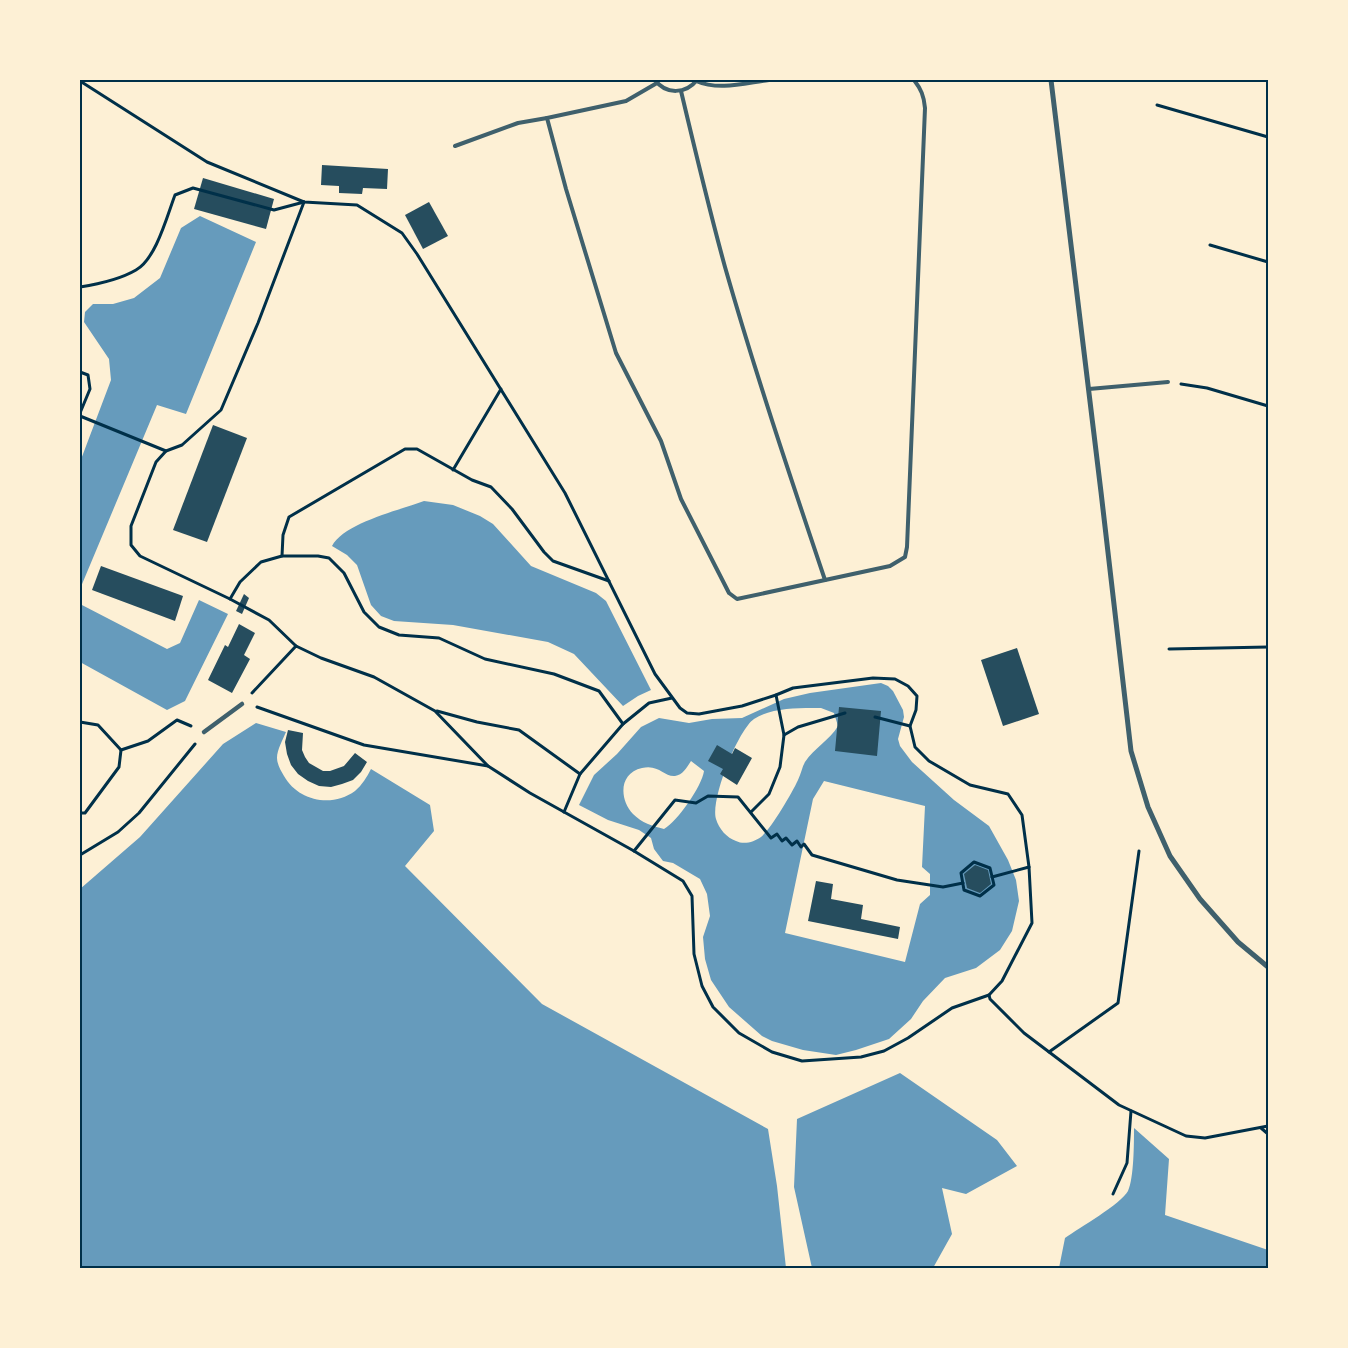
<svg xmlns="http://www.w3.org/2000/svg" width="1348" height="1348" viewBox="0 0 1348 1348" font-family="'DM Sans',sans-serif">
<style>
.water{fill:#669bbc;fill-rule:evenodd}
.building{fill:#264d5e}
.lines{fill:none;stroke-linecap:round;stroke-linejoin:round}
.path{stroke:#003049;stroke-width:3}
.service{stroke:#3f606c;stroke-width:4}
.pedestrian{stroke:#3f606c;stroke-width:4.5}
.minor{stroke:#3f606c;stroke-width:5}
.neatline{fill:none;stroke:#003049;stroke-width:2}
</style>
<rect width="100%" height="100%" fill="#fdf0d5"/>
<g class="water">
<path d="M200 216 256 242 186 414 157 405 80 589V462L111 380 109 359 84 322 85 312 93 304H113L134 298 160 278 181 228Z"/>
<path d="M424 501 453 505 480 516 493 524 531 566 596 593 606 601 651 690 638 696 623 706 574 654 548 642 453 625 394 621 381 616 371 605 357 565 347 555 332 546C344 523 400 510 424 501Z"/>
<path d="M199 600 228 614 185 701 167 710 80 662V604L167 649 180 643Z"/>
<path d="M881 683 888 686 893 691 903 710 904 717 898 739 900 746 912 762 954 800 989 826 1008 860 1016 880 1019 901 1012 931 1000 950 976 968 945 978 923 1001 911 1019 889 1039 856 1050 836 1055 803 1050 772 1041 762 1036 729 1007 711 980 705 959 703 937 710 916 707 894 700 879 673 863 663 861 654 849 651 838 639 830 608 820 579 805 594 775 617 754 641 727 659 718 689 723 712 719 742 718 784 699 810 693ZM821 708 834 713 838 726C830 740 814 748 805 762 802 767 801 774 798 780 792 793 771 829 761 837 754 842 744 845 736 841 727 838 719 829 716 819 710 800 738 730 754 719 773 707 800 708 821 708ZM691 761 704 771C702 786 677 822 664 829 652 826 642 823 633 814 619 799 619 773 642 768 659 764 664 777 675 776 683 775 687 767 691 761ZM824 781 925 806 922 867 930 874V895L920 904 905 962 785 933 813 799Z"/>
<path d="M256 723 286 732C283 739 277 750 277 758 277 764 281 771 284 776 298 801 332 808 355 791 362 785 367 777 371 769L430 805 434 831 405 866 542 1004 768 1129 777 1186 786 1268H80V889L140 837 223 744Z"/>
<path d="M900 1073 997 1140 1017 1166 966 1194 942 1188 952 1234 933 1268H812L794 1187 797 1119Z"/>
<path d="M1134 1128 1169 1159 1165 1215 1268 1250V1268H1059L1065 1238C1079 1228 1121 1204 1128 1191 1134 1178 1134 1143 1134 1128Z"/>
</g>
<g class="building">
<path d="M322 165 388 169 387 189 363 188 362 194 339 193V186L321 185Z"/>
<path d="M203 178 274 199 266 229 194 209Z"/>
<path d="M429 202 448 236 423 249 405 215Z"/>
<path d="M213 425 247 438 207 542 173 530Z"/>
<path d="M101 566 183 596 175 621 92 590Z"/>
<path d="M244 594 249 598 242 614 236 611Z"/>
<path d="M239 624 255 633 244 655 250 659 232 693 208 680 225 645 228 647Z"/>
<path d="M1017 648 1039 714 1003 726 981 660Z"/>
<path d="M839 707 881 711 877 756 835 751Z"/>
<path d="M288 730 303 733 302 750 305 757 309 763 323 771H330L344 766 355 753 367 762 361 772 353 780 342 784 331 787 319 786 308 781 298 774 291 765 287 754 285 742Z"/>
<path d="M717 745 732 754 735 748 752 758 737 785 720 774 723 769 708 761Z"/>
<path d="M975 865 988 870 991 884 980 893 967 888 964 874Z"/>
<path d="M816 881 833 884 831 899 863 905 861 919 900 927 898 939 808 921Z"/>
</g>
<g class="lines">
<g class="path">
<path d="M80 81 207 162 304 202 357 205 402 233 417 254 565 493 655 674 680 708 687 713 699 714 742 706 776 695 793 688 873 678 895 679 908 686 917 696 916 710 910 726 915 747 929 761 970 785 1008 794 1022 815 1029 867 1032 923 1002 981 989 995 952 1008 908 1038 884 1051 861 1057 802 1061 772 1052 739 1033 713 1007 702 986 694 954 692 896 683 881 634 851 530 793 488 766 435 711 374 677 321 658 296 646 252 693"/>
<path d="M1157 105 1268 137"/>
<path d="M1210 245 1268 262"/>
<path d="M80 287C99 284 119 280 136 270 156 259 167 216 175 195L193 188 274 210 304 202"/>
<path d="M80 372 88 375 90 389 80 413"/>
<path d="M1181 384 1207 388 1268 406"/>
<path d="M80 416 166 451"/>
<path d="M453 470 501 389"/>
<path d="M282 556 283 535 289 517 405 449H417L472 480 491 487 512 509 544 552 553 561 609 581"/>
<path d="M230 599 240 582 261 562 282 556H318L329 558 344 573 364 612 379 627 399 635 439 638 485 659 554 674 599 691 623 724 649 703 672 698"/>
<path d="M296 646 269 620 230 599 140 556 131 545V526L156 462 166 451 182 445 221 410 258 323 304 202"/>
<path d="M1169 649 1268 647"/>
<path d="M257 707 364 745 488 766"/>
<path d="M437 711 477 722 519 730 580 774"/>
<path d="M875 717 910 726"/>
<path d="M80 722 98 725 121 750 148 741 177 720 191 726"/>
<path d="M784 735 798 727 845 713"/>
<path d="M564 812 580 774 623 724"/>
<path d="M751 812 769 794 780 767 784 735 776 695"/>
<path d="M80 813H85L119 767 121 750"/>
<path d="M634 851 675 800 696 803 708 796 738 797 771 838 777 834 782 841 786 838 792 845 797 841 801 847 804 844 812 855 897 880 943 887 963 883"/>
<path d="M80 855 118 832 139 813 195 744"/>
<path d="M974 862 990 868 994 885 980 896 964 890 961 873Z"/>
<path d="M992 877 1029 867"/>
<path d="M989 995 990 999 1024 1033 1119 1105 1186 1136 1205 1138 1268 1126"/>
<path d="M1049 1052 1118 1003 1139 851"/>
<path d="M1261 1128 1268 1134"/>
<path d="M1113 1194 1127 1163 1131 1111"/>
</g>
<g class="service">
<path d="M655 80C666 95 686 94 697 80"/>
<path d="M696 81C719 91 745 83 769 80"/>
<path d="M657 83 626 101 547 118 566 189 616 353 661 441 681 499 729 593 737 599 890 566 905 557 907 547 925 108C924 96 921 89 914 80"/>
<path d="M681 91C695 150 709 209 725 267 755 372 790 476 825 580"/>
<path d="M455 146 518 123 547 118"/>
<path d="M1089 389 1168 382"/>
</g>
<path class="pedestrian" d="M204 732 242 704"/>
<path class="minor" d="M1051 80 1101 492 1131 751 1148 807 1170 856 1200 899 1238 942 1268 967"/>
</g>
<rect width="1348" height="1348" fill="none" stroke="#fdf0d5" stroke-width="162"/>
<rect x="81" y="81" width="1186" height="1186" class="neatline"/>
</svg>
